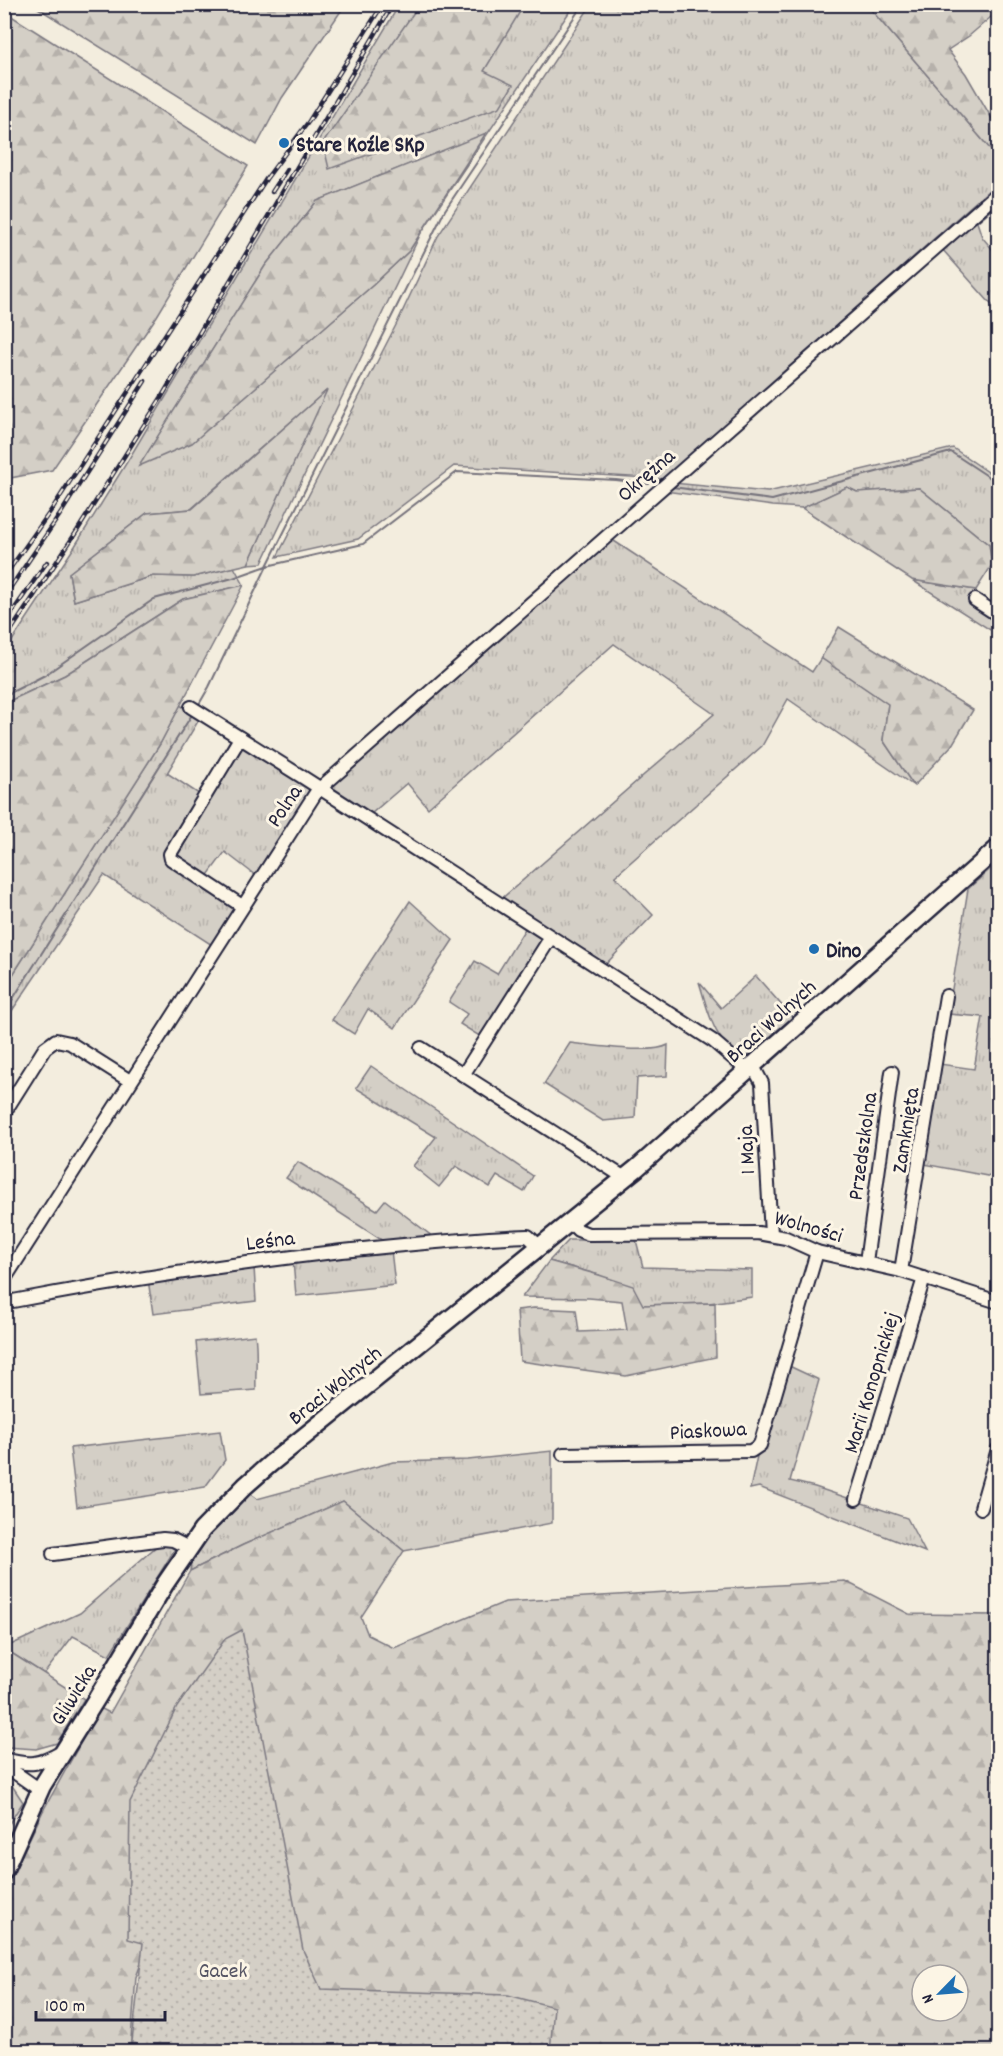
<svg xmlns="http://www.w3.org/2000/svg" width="1003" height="2056" viewBox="0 0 1003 2056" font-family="Dekko,sans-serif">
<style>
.grass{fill:url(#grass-tufts);stroke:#7b7880;stroke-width:1.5;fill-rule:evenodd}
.forest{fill:url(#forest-firs);stroke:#7b7880;stroke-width:1.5;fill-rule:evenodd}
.park{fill:url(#park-dots);stroke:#7b7880;stroke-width:1.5}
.pitch{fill:#d4cfc6;stroke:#7b7880;stroke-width:1.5}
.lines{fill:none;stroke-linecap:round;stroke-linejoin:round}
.stream{stroke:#75727b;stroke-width:2}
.minor-casing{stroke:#22223b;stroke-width:16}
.major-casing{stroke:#22223b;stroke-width:21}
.minor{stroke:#fcf5e5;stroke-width:12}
.major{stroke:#fcf5e5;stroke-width:16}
.rail-casing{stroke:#22223b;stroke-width:4.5}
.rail{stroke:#fcf5e5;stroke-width:2;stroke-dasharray:7;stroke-linecap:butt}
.poi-dot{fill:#1f6fb2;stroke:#fcf5e5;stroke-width:2}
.labels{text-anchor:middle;stroke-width:6;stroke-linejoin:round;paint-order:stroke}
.poi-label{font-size:22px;font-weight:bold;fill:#22223b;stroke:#fcf5e5;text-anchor:start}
.street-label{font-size:22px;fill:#22223b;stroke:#fcf5e5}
.park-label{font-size:22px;fill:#575665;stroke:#fcf5e5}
</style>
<defs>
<pattern id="grass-tufts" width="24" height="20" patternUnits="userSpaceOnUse" patternTransform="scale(1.5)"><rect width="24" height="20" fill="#d4cfc6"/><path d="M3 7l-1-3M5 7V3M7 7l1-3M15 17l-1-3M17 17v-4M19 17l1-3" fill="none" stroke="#b6b1ab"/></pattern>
<pattern id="forest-firs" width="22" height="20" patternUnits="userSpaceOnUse" patternTransform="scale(1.5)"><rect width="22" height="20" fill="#d4cfc6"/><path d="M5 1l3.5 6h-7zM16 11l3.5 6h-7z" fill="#b6b1ab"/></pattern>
<pattern id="park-dots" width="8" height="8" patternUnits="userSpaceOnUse" patternTransform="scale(1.5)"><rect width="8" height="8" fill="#d4cfc6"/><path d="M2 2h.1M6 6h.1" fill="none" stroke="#b6b1ab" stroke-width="1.8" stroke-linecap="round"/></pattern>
</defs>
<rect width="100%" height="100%" fill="#f3edde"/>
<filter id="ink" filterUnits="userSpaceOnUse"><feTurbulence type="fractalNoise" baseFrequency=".0167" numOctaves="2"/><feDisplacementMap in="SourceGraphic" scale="12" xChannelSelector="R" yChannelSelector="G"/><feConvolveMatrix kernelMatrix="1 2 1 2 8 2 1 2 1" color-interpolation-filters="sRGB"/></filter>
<g filter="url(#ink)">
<g class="grass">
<path d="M399 5H574L421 233 262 563 248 564 326 391 191 509 147 513 69 573 74 601 153 576 193 577 234 567 244 585 183 599 65 675 5 703 4 653 75 546 127 462ZM485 134 409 251 373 285 192 442 140 465 265 266 317 201Z"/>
<path d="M591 5H867L998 158V182L663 479 454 466 358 539 277 557 397 323 438 236Z"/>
<path d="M998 197V204L977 222 982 237 998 256V312L942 249Z"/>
<path d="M953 448 998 479V569L992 565 989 545 919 488 857 492 847 487 802 508 773 506 665 491 673 483 768 492Z"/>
<path d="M611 539 812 672 821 658 888 704 883 740 914 786 788 699 762 746 615 876 653 915 603 967 499 901 714 714 614 644 428 808 407 783 372 813 330 786Z"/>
<path d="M912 580 976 590 970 600 998 619V635Z"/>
<path d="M180 705 200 718 167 773 202 796 167 854 239 907 212 945 104 875 5 1021V987L160 744Z"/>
<path d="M243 745 307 786 310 792 255 875 225 852 208 875 207 879 174 855Z"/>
<path d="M998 862V1178L924 1164 940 1064 974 1069 983 1017 948 1014 968 889Z"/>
<path d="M410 901 453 940 395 1028 368 1009 354 1034 332 1020Z"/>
<path d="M526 927 544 938 481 1037 460 1024 467 1014 449 1002 475 961 497 974Z"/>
<path d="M756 976 793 1018 751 1057 743 1059C713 1041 709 1013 699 982L721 1008Z"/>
<path d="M570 1043C592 1045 651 1055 668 1045L667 1076 637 1078 635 1118 603 1121 544 1084Z"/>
<path d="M371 1066 533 1176 524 1192 497 1176 490 1187 456 1166 439 1187 413 1166 436 1137 356 1088Z"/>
<path d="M298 1162 377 1210 385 1200 433 1237 383 1241 286 1178Z"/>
<path d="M569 1240H636L643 1267 752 1270V1297L709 1303 643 1305 599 1275 549 1261Z"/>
<path d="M391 1250 395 1285 296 1296 293 1261Z"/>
<path d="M254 1267 256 1301 153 1314 148 1279Z"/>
<path d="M787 1365 819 1380 790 1481 815 1487 907 1518 925 1552 759 1487 750 1489 757 1456 767 1444Z"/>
<path d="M220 1431 225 1460 205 1487 77 1507 70 1448Z"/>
<path d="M552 1451V1523L404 1551 343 1501 243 1545 190 1571 192 1553 250 1494 257 1499 393 1462 468 1460Z"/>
<path d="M158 1545H169L175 1549 109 1655 73 1636 44 1674 5 1649 4 1648 80 1613Z"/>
</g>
<g class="forest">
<path d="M33 5H345L282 98 257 145Z"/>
<path d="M419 5H524L484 71 513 85 500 107 329 169 323 143Z"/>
<path d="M867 5H998V11L969 36 948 50 966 74 998 129V158Z"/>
<path d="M5 12 248 166 157 316 52 470 5 479Z"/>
<path d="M486 133 409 251 373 285 192 443 139 466 265 266 317 201Z"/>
<path d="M327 390 248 564 193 577 153 576 74 601 69 573 147 513 192 509Z"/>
<path d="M847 487 857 492 919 488 989 545 992 565 976 590 912 580 802 508Z"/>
<path d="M244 585 160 744 5 987V703L65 675 183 599Z"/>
<path d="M839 627 973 710 952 745 914 786 883 740 888 704 821 658Z"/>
<path d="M549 1261 599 1275 633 1286 643 1305 715 1303 716 1357 626 1376 520 1361 517 1310 534 1308 576 1310 579 1332 627 1330 622 1301 589 1298 522 1297Z"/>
<path d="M343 1501 404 1551 361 1617 368 1635 394 1648 505 1602 845 1581 909 1614 998 1615V2037L994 2051H530L321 2012 198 1813 136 1977 130 2051H9L4 2032V1901L12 1875 44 1809 100 1708 110 1713 190 1571 243 1545ZM922 1975H958V2011H922Z"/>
<path d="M5 1649 84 1699 57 1743 36 1749 6 1747 5 1749Z"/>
<path d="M5 1775 23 1802 5 1830H4Z"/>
</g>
<path class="park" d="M242 1630 303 1950 321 1989 508 1995 554 2007 550 2051H131L143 1943 128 1939 130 1802 177 1707 225 1639Z"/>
<path class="pitch" d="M255 1335C258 1355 255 1371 256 1390L201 1394 196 1342Z"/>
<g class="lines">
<g class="stream">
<path d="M672 487 772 500 951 452 998 483"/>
<path d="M4 696 45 675 154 599 233 578 267 566 363 544 457 472 616 480 649 484"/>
<path d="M198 706 209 687 267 566 445 210 583 4"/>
<path d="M4 1013 193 713"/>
</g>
<defs>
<g id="minor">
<path d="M975 600 998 615"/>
<path d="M191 707 304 778 713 1041 748 1071"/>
<path d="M240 738 170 854 171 859 242 906"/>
<path d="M421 1048 625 1178"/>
<path d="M753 1066 762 1083 771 1234"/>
<path d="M463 1075 551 937"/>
<path d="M4 1113 45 1048 56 1040 70 1043 130 1081"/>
<path d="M569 1221 578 1230 588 1234 758 1233 786 1238 817 1252 901 1271 998 1302"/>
<path d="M866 1262 892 1072"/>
<path d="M901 1271 946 996"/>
<path d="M4 1280 317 791 998 193"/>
<path d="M4 1299 13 1301C122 1280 232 1264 342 1251 404 1245 466 1238 528 1236L539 1246"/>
<path d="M563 1454 751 1451 760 1445 817 1252"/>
<path d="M856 1499 924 1278"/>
<path d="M981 1508 998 1449"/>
<path d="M53 1554 163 1539 173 1540 189 1548"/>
<path d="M4 1759C30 1766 39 1765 62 1752"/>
<path d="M4 1765 40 1790"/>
</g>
<path id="major" d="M4 1871 42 1786 97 1698 165 1584 202 1530 245 1486 270 1464 637 1168 998 848"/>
</defs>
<use href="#minor" class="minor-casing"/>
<use href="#major" class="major-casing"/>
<use href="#minor" class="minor"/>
<use href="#major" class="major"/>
<defs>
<g id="rail">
<path d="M272 192 287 169"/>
<path d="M4 577 52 509 266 179 309 121 383 4"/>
<path d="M4 597 61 513 145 381"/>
<path d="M4 624 47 562"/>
<path d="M4 641 77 531 161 398 393 4"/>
</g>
</defs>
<use href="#rail" class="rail-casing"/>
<use href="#rail" class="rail"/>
</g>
</g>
<g class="poi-dot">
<circle cx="284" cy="143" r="6"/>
<circle cx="814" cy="949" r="6"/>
</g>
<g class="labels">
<g class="poi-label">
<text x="296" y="151">Stare Koźle SKp</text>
<text x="826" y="957">Dino</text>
</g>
<g class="street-label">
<text transform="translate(645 474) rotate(-41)" y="8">Okrężna</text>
<text transform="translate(283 805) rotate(-56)" y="8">Polna</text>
<text transform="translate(770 1020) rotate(-42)" y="8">Braci Wolnych</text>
<text transform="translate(904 1130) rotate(-81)" y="8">Zamknięta</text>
<text transform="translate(861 1146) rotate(-82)" y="8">Przedszkolna</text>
<text transform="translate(745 1150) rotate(-93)" y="8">1 Maja</text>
<text transform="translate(809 1225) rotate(16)" y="8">Wolności</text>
<text transform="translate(270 1239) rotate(-7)" y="8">Leśna</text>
<text transform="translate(870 1382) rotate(-73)" y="8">Marii Konopnickiej</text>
<text transform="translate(334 1384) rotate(-39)" y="8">Braci Wolnych</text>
<text transform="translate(708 1429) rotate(-3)" y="8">Piaskowa</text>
<text transform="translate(72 1694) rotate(-58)" y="8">Gliwicka</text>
</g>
<g class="park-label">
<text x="223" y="1977">Gacek</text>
</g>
</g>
<rect width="1003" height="2056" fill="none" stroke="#fcf5e5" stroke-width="24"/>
<rect x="12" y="12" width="979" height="2032" fill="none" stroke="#22223b" stroke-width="2" filter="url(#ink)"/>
<g transform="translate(940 1993) rotate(245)"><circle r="28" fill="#fcf5e5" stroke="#a5a1a1" stroke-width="1.5"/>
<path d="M0-4.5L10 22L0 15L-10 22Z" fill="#1f6fb2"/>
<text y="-9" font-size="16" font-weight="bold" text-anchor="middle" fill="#22223b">N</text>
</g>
<path d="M36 2011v9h129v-9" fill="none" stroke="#22223b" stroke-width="3"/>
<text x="45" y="2011" font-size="18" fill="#22223b" stroke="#fcf5e5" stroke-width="4.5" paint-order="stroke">100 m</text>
</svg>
